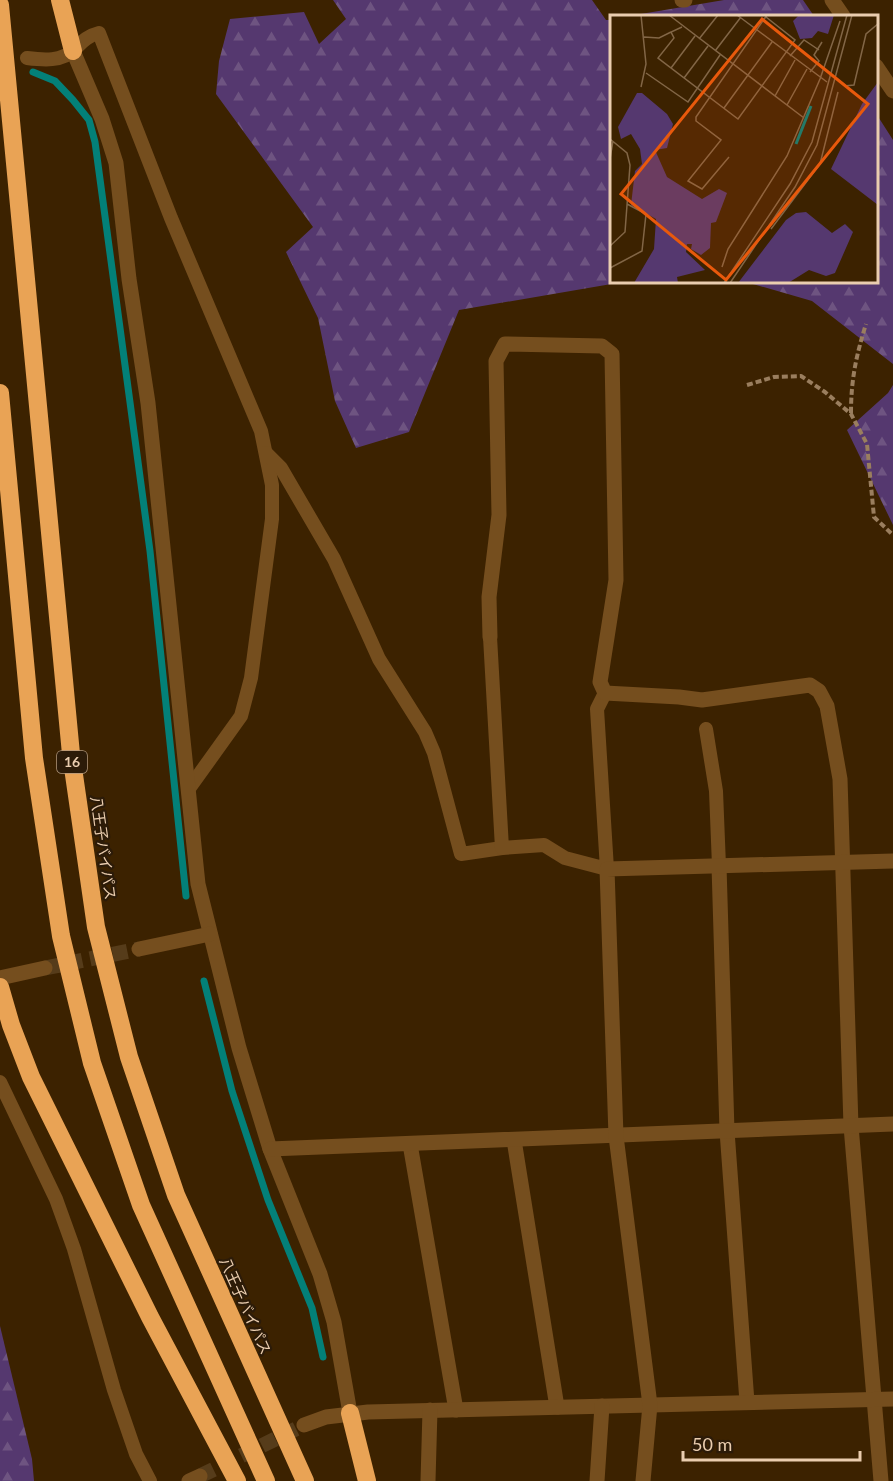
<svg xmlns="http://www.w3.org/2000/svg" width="893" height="1481" viewBox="0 0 893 1481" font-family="Lato,'Noto Sans JP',sans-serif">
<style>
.forest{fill:url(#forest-firs)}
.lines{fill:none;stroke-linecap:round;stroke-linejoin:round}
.stream{stroke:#038078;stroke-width:7}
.street-tunnel{stroke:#563c1a;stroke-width:15;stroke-dasharray:15 8;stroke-linecap:butt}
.path{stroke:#9a7e5e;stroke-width:4;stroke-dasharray:6 3;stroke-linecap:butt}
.lane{stroke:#754e1e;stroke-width:14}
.street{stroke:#754e1e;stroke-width:15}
.highway{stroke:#e9a355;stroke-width:18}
.labels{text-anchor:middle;stroke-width:4.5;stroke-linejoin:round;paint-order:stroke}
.shield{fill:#2c1b08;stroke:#b1987d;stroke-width:1.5}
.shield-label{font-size:14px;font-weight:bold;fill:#eacdaf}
.street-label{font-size:15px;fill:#eacdaf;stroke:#2c1b08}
.inset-river{fill:none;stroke:#038078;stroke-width:3}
.inset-road{fill:none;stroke:#826646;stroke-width:1.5}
.view{fill:#e8590c;fill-opacity:0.15;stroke:#e8590c;stroke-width:3}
.inset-edge{fill:none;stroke:#eacdaf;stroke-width:3}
</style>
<defs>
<pattern id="forest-firs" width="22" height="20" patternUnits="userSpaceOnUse" patternTransform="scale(1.5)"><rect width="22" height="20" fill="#55386f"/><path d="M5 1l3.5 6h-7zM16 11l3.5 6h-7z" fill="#6e5481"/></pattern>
</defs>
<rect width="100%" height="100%" fill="#3c2200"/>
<g class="forest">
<path d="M333 0H592L606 20H611V282H623L459 310 409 432 356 448 335 401 318 318 286 252 313 227 216 94 219 61 230 19 304 12 319 44 346 19Z"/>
<path d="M724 0H803L814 16H629Z"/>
<path d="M877 115 893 140V364L812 301 746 282H876Z"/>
<path d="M893 385V525L847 430 888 393Z"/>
<path d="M0 1326 32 1459 34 1481H0Z"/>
</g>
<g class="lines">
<g class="stream">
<path d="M33 72 55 81 73 100 89 120 95 142 150 551 186 896"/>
<path d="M204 981 232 1091 268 1200 312 1308 323 1357"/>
</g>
<g class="street-tunnel">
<path d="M45 968 139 949"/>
<path d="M200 1476 304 1425"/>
</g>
<g class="path">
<path d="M747 385 774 377 801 376 825 392 851 414 867 444 874 517 893 535"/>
<path d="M851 413C851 380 856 356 866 324"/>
</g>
<g class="lane">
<path d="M27 58C43 60 62 62 75 49 83 41 87 36 99 33L171 218 261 431 272 485V519L251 678 241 716 188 790"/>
<path d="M266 453 281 468 334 559 379 659 425 732 434 753 461 854 502 848"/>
<path d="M490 637 502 848 544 845 565 858 607 869 597 709 605 693"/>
<path d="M706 729 716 791 719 866"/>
<path d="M0 1082 56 1199 74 1249 114 1390 136 1454 150 1481"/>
</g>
<g class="street">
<path d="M682 0H685"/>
<path d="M832 0 843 16"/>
<path d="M73 51 102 119 116 163 129 279 148 403 198 884 239 1048 270 1149 320 1274 334 1322 350 1413"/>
<path d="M876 66 893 91"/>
<path d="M490 637 489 597 499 515 496 361 505 344 602 346 612 354 616 580 600 682 605 693 679 697 702 700 810 685 819 691 827 706 840 779 851 1126 881 1481"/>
<path d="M719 866 727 1131 747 1402"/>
<path d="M139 949 210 934"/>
<path d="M0 978 45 968"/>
<path d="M514 1140 557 1407"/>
<path d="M410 1144 456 1410"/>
<path d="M270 1149 893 1124"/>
<path d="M304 1425 326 1417 368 1412 893 1399"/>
<path d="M189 1481 200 1476"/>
<path d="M428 1481 430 1410"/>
<path d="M597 1481 602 1406"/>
<path d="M643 1481 650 1405 616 1136 607 869 893 861"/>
</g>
<g class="highway">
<path d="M60 0 73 51"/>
<path d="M0 5 71 754 96 927 129 1057 176 1195 305 1481"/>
<path d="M0 393 34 758 61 936 92 1063 141 1205 266 1481"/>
<path d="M0 987 11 1025 31 1077 150 1317 237 1481"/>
<path d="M350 1413 367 1481"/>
</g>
</g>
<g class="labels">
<rect class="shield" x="57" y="751" width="30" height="22" rx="4.5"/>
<g class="shield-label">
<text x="72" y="767">16</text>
</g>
<g class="street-label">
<text transform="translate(103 848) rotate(82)" y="5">八王子バイパス</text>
<text transform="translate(245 1306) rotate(66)" y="5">八王子バイパス</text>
</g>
</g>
<g transform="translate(610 15)">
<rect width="268" height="268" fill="#3c2200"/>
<path d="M189 0H224L218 19 208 16 202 23 190 24 183 6ZM268 67H269L268 190 221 154 252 89ZM27 78H32L57 99 63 109 57 133 45 135 57 162 92 184 109 174 117 178 106 207 101 208 100 233 91 240 81 234 82 229H77L76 237 95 255 67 262 68 268H24L44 234 46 204 21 190 25 156 32 149 30 134 21 119 11 124 8 112ZM196 197 222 218 235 209 243 217 225 258 216 261 199 255 178 268H128L176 205 186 198Z" fill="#55386f"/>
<path class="inset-river" d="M186 129 201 91"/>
<path class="inset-road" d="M59 0 194 103M127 0 217 67M72 12 61 17 64 23 48 43 128 104 185 25 156 2M34 22 49 23 61 17M89 24 108 0M105 36 131 2M180 41 194 25 209 35M61 53 85 21M200 57 209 46 204 40 212 27M36 58 78 87 110 40M74 63 98 31M210 64 230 6M234 71 244 70 256 19 269 8M31 72 36 49 31 0M165 81 185 45M177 90 197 54M114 93 162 27M0 124 17 138 20 150 15 217 0 231M119 142 92 174 78 166 111 125 86 106V102L157 0M0 144 3 126M161 214 210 149 228 77M112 252 118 234 177 141 210 64M0 253 32 236 36 199 17 189M114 268 180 169 202 127 237 0M120 268 185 172 207 130 242 0"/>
<path class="view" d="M152 4 258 89 116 265 11 179Z"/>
<rect width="268" height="268" class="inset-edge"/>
</g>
<path d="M683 1451v9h177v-9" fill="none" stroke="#eacdaf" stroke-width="3"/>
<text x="692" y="1451" font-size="18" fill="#eacdaf" stroke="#2c1b08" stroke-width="4.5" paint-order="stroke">50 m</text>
</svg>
